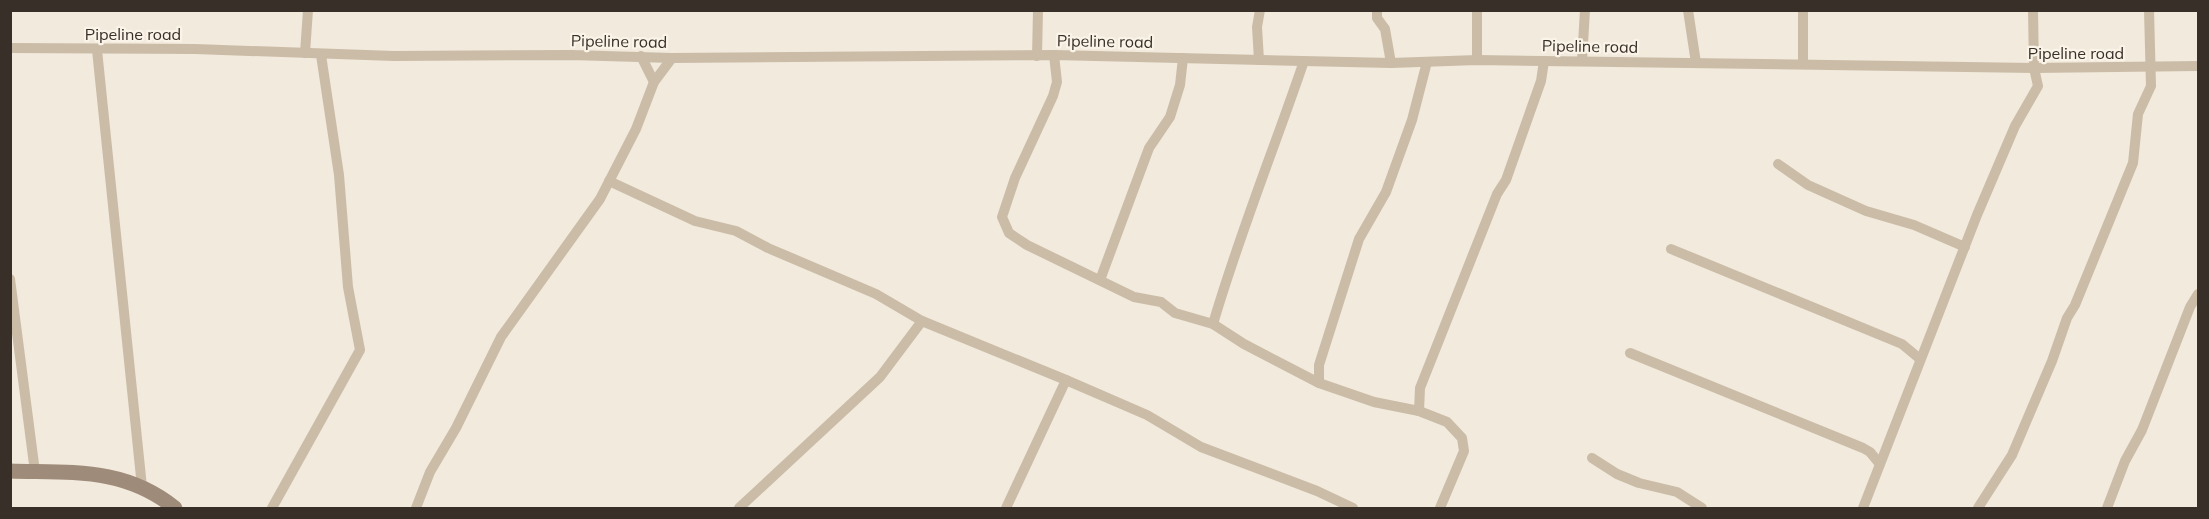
<svg xmlns="http://www.w3.org/2000/svg" width="2209" height="519" viewBox="0 0 2209 519" font-family="Mulish,sans-serif">
<style>
.lines{fill:none;stroke-linecap:round;stroke-linejoin:round}
.street{stroke:#cbbca7;stroke-width:10}
.secondary{stroke:#9f8b79;stroke-width:15}
.labels{text-anchor:middle;stroke-width:4.5;stroke-linejoin:round;paint-order:stroke}
.street-label{font-size:16px;fill:#372f28;stroke:#faf4e8}
</style>
<rect width="100%" height="100%" fill="#f2eadc"/>
<g class="lines">
<g class="street">
<path d="M1377 10V18L1385 29 1391 63"/>
<path d="M1477 10V60"/>
<path d="M1688 10 1696 63"/>
<path d="M1803 10V63"/>
<path d="M10 48 195 49 394 56 571 55 672 58 1054 55 1391 63 1477 60 2034 68 2198 66"/>
<path d="M97 50 142 487"/>
<path d="M305 53 308 10"/>
<path d="M1054 55 1057 82 1053 96 1015 178 1002 217 1009 233 1027 245 1134 297 1161 302 1175 313 1213 324 1244 344 1319 383 1374 402 1419 411 1447 422 1462 438 1464 451 1440 508"/>
<path d="M641 56 654 82"/>
<path d="M1037 56 1038 10"/>
<path d="M1259 60 1257 27 1260 10"/>
<path d="M1582 61 1585 10"/>
<path d="M1778 164 1808 185 1866 211 1914 225 1965 247"/>
<path d="M609 181 695 221 736 231 768 248 876 294 922 321 1066 380 1147 415 1201 447 1317 491 1353 508"/>
<path d="M1671 249 1902 344 1920 359"/>
<path d="M10 279 35 472"/>
<path d="M1100 280 1149 148 1170 117 1180 85 1183 58"/>
<path d="M1213 324C1239 235 1274 149 1304 61"/>
<path d="M1630 353 1863 448 1870 452 1879 463"/>
<path d="M1319 383V365L1359 239 1386 192 1412 120 1427 62"/>
<path d="M1419 411 1420 388 1497 194 1506 180 1541 81 1544 61"/>
<path d="M1592 458 1617 474 1639 483 1677 492 1702 508"/>
<path d="M272 508 360 350 348 287 339 175 321 55"/>
<path d="M416 508 430 472 456 428 501 337 600 199 636 129 654 82 672 58"/>
<path d="M739 508 880 377 922 321"/>
<path d="M1006 508 1066 380"/>
<path d="M1863 508 1977 215 2015 126 2038 86 2034 68 2033 10"/>
<path d="M1978 508 2012 455 2052 361 2067 318 2075 305 2133 163 2138 114 2151 86 2149 10"/>
<path d="M2107 508 2125 461 2142 430 2190 307 2198 294"/>
</g>
<path class="secondary" d="M10 471C72 473 124 467 175 508"/>
</g>
<g class="labels">
<g class="street-label">
<text x="133" y="40">Pipeline road</text>
<text transform="translate(619 41) rotate(1)" y="6">Pipeline road</text>
<text transform="translate(1105 41) rotate(1)" y="6">Pipeline road</text>
<text transform="translate(1590 46) rotate(1)" y="6">Pipeline road</text>
<text x="2076" y="59">Pipeline road</text>
</g>
</g>
<rect width="2209" height="519" fill="none" stroke="#372f28" stroke-width="24"/>
</svg>
